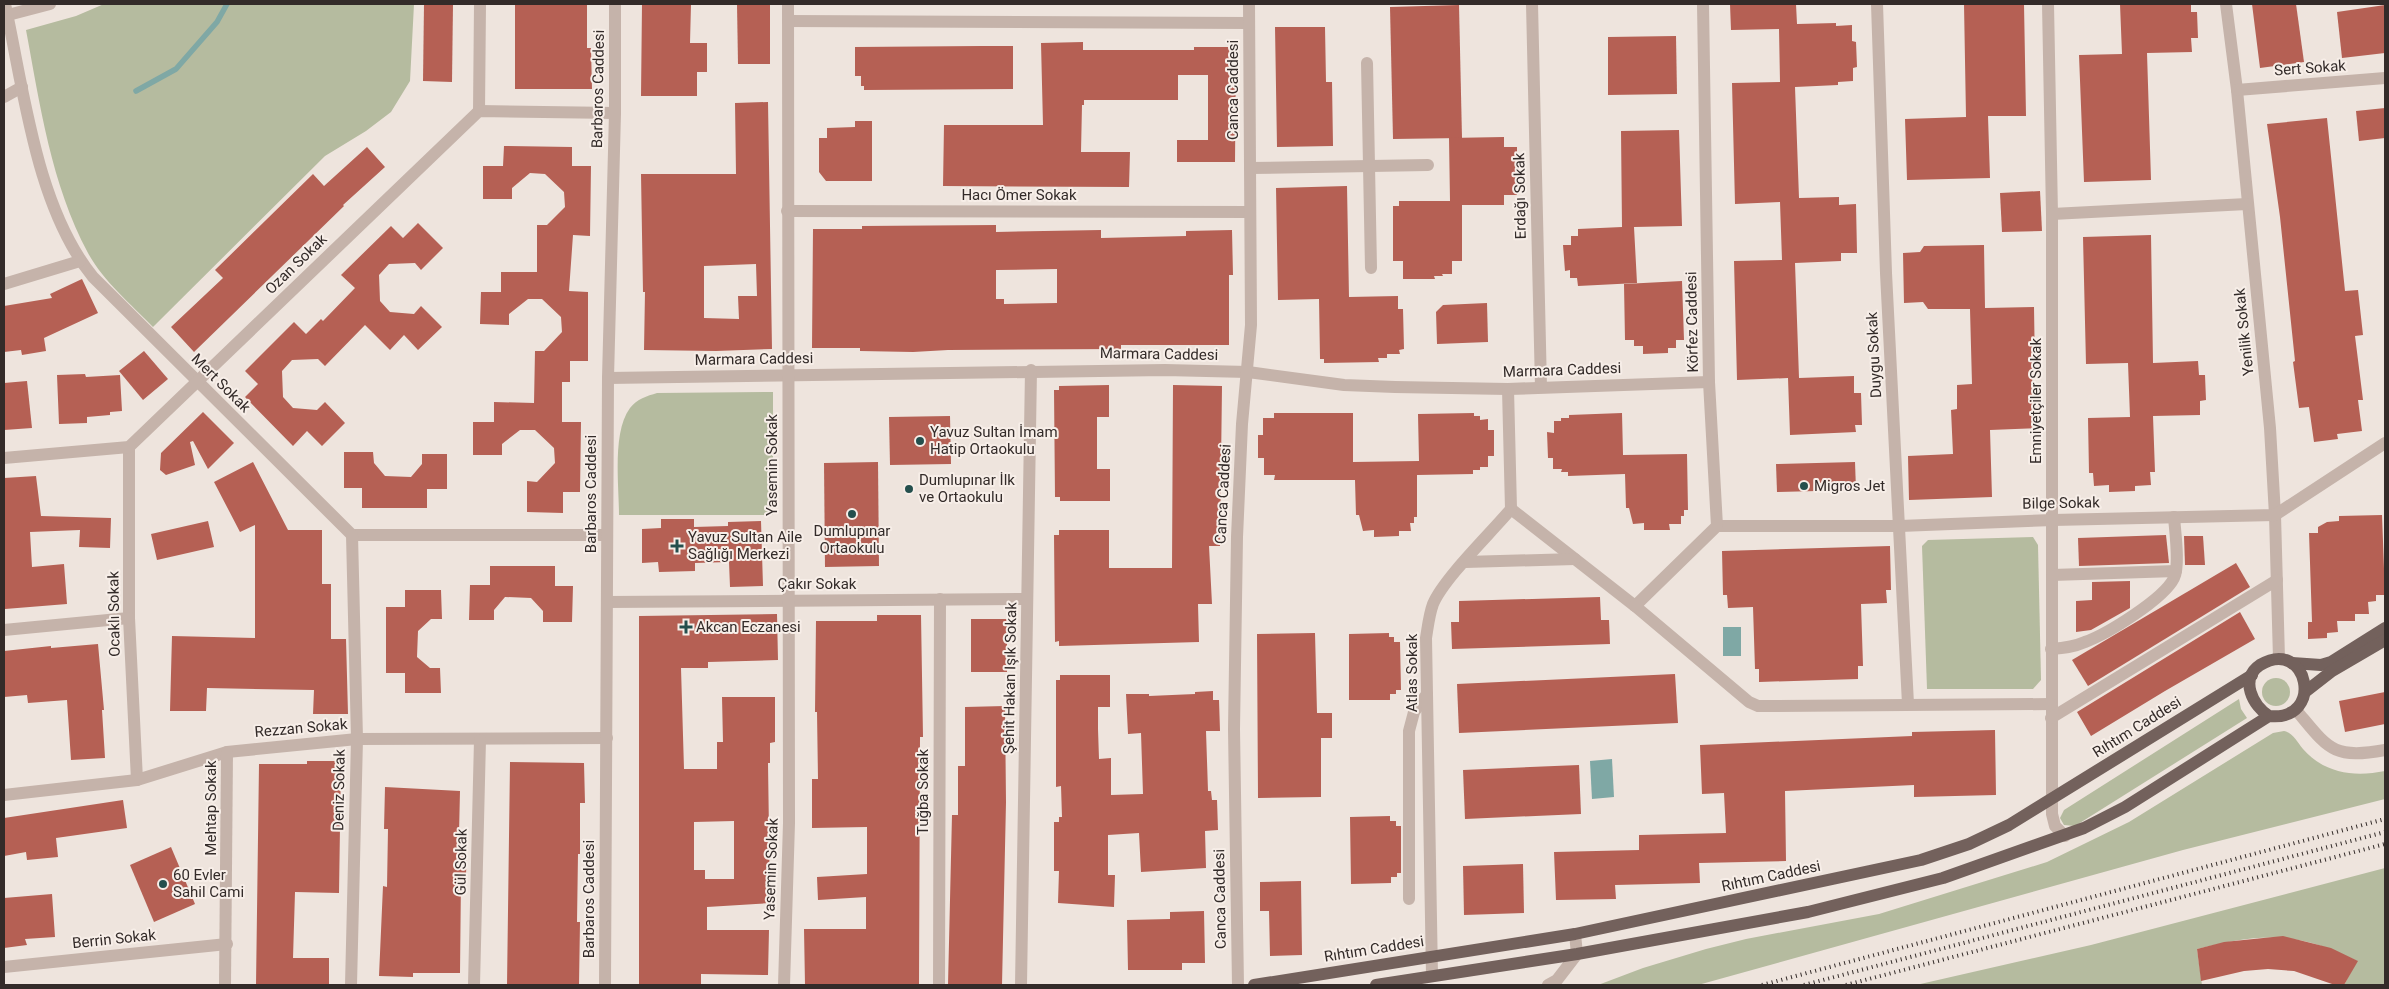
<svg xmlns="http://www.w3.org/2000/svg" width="2389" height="989" viewBox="0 0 2389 989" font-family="Roboto,sans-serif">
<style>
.green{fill:#b5bb9f}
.water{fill:#7fa8a5}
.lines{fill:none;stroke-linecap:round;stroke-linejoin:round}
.stream{stroke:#7fa8a5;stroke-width:5.5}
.building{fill:#b56054;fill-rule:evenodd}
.minor{stroke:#c5b3aa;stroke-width:12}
.major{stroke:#73615c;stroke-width:12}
.rail{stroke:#332b29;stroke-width:4;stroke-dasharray:1 4;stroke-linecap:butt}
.poi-dot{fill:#244f4d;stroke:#f7eee8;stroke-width:2}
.labels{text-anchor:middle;stroke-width:4;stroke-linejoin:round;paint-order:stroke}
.street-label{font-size:15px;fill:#332b29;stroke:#f7eee8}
.poi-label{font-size:15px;fill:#332b29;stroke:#f7eee8;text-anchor:start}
</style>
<rect width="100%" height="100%" fill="#eee4dd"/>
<g class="green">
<path d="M104 4H414L410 81 391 112 366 131 325 156 153 327C131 304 103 281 88 253 51 184 40 105 26 30L76 16Z"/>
<path d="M773 392V515H619C619 485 612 432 630 408 637 399 647 396 657 393Z"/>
<path d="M2033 537 2038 545 2041 680 2033 689H1927L1922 546 1928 540Z"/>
<circle cx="2276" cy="692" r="14"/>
<path d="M2239 699 2241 709 2247 718 2075 826 2064 825 2060 818 2064 810Z"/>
<path d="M2284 731C2293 733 2297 742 2303 749 2325 774 2355 777 2385 771V799L2183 850 1698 985H1598L1643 968 1706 949 1746 939 1879 914 2047 862 2129 822 2273 733Z"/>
<path d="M2385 868V985H2344L2357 961C2296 931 2262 933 2197 949L2202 985H1916L2091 945Z"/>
</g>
<g class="water">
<rect x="1723" y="627" width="18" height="29"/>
<path d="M1612 759 1614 797 1592 799 1590 761Z"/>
</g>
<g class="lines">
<path class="stream" d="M136 91 176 69 217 22 227 4"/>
</g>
<g class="building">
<path d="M424 4H453L452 82 423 81Z"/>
<path d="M515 4H587V48H591L592 89H515Z"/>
<path d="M642 4H691L690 43H707V72H697V96H641Z"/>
<path d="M737 4H770V64H738Z"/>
<path d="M1730 4H1796L1797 24 1836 23V26L1852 25V41L1856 42 1857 67 1853 68V81L1838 82V85L1795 87 1799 198 1839 197V205L1856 204 1857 253H1841V261L1795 263 1799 378 1854 376V393H1861L1862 425H1855L1856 432 1790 435 1788 378 1737 380 1734 261 1782 260 1780 202 1735 204 1732 83 1780 82 1779 29 1731 30Z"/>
<path d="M1964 4H2024L2026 116H1988L1990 178 1907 180 1905 119 1966 117Z"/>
<path d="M2120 4H2191V12H2197L2198 38H2191L2192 52 2147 53 2151 180 2084 182 2079 55 2122 54Z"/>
<path d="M2252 4H2296L2304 62 2260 68Z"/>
<path d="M1459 5 1462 138 1393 139 1390 7Z"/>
<path d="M2385 5V53L2342 58 2337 12Z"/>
<path d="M1275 27H1325L1326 82H1332L1333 146 1277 147Z"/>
<path d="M1676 36 1677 94 1608 95V37Z"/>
<path d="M1083 42V50H1194V47H1236L1235 162H1177V140H1208V75H1178V100H1084V105H1082L1081 152H1130L1129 187 943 186 944 125H1043L1041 43Z"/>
<path d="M981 46H1013V89L864 90V86H861V76H855V47Z"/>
<path d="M768 102 772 349 716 351 644 350 645 292H643L641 174H736L735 103ZM756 264 757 296H738L739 319 704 318V266Z"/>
<path d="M2385 108V138L2359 141 2356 111Z"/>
<path d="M2327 118 2345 291 2358 290 2363 335 2355 336 2363 400H2358L2362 431 2337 434 2338 439 2314 442 2309 407 2299 408 2293 362 2295 361 2280 217 2267 124Z"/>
<path d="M855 121H872V181H826L819 172V138H827V128L855 127Z"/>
<path d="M1679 130 1682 226 1634 227 1637 283 1578 286 1577 278H1570V270L1565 271 1563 245H1571V236H1578V229L1622 227 1621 131Z"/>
<path d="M1504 137V147H1517V195H1504V205H1462V261H1452V274H1442L1443 276H1434L1435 279H1403V261H1393V206H1399V201H1450L1449 138Z"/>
<path d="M504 146 572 147V166H591L590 236 573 235 569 291 588 292V361H570V382H562V422H581L580 492H563V513L527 512V481L537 482 555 463 554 448 535 430H520L502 444V455H473V422H494V402L534 403 535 351H544L562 332 561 317 542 299H528L509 314V325L480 324 481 292H501V272H537V225H547L565 207 564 192 545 174 530 173 512 188V199H483V166H503Z"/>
<path d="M367 147 385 167 343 205 344 206 194 352 171 327 223 278 215 270 313 174 324 186Z"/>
<path d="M1347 186 1349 297 1398 296V309H1403L1404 349 1399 350 1400 354H1387V358H1378L1379 362 1324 363V359H1320L1319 299 1278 300 1276 188Z"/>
<path d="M2040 191 2042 231 2002 232 2000 193Z"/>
<path d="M418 223 443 248 421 270 415 263 389 264 379 275 380 301 390 312 414 314 421 306 442 327 418 350 404 335 390 350 365 325 325 366 318 359 292 360 282 371 283 397 293 408 317 410 325 402 345 423 322 446 307 431 293 446 245 397 258 384 245 371 294 322 306 334 321 319 323 321 355 288 341 275 391 226 403 238Z"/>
<path d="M996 225V232L1101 230V238L1186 236V231L1232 230 1233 275H1229V345H1121V349L948 350 913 352 860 351V348H812L813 229H862V226ZM1057 269V303L1004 304V299H996V270Z"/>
<path d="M2151 235 2153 363 2198 361 2199 375H2205L2206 400 2200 401V415L2153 416 2155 472H2150L2151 485 2135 486V491L2109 492V485L2094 486 2093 473H2089L2088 418 2130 417 2128 363 2086 364 2083 237Z"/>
<path d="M1984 245 1985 308 2034 307 2035 371H2032L2033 407H2039L2040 428 1990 430 1992 497 1909 500 1908 456 1953 454 1951 410 1957 409V385L1972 384 1970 309H1928L1923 302 1904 303 1903 253 1920 252 1924 246Z"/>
<path d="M82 279 98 313 44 338 46 351 22 355 21 350 4 352V306L52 298 50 294Z"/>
<path d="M1682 281 1684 340H1676V348H1668V353L1643 354V346H1634V340H1625L1624 284Z"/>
<path d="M1487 303 1488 342 1437 344 1436 312 1443 305Z"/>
<path d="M144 351 168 379 143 400 119 371Z"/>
<path d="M85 374 86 377 120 375 122 411 110 412V415L87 417V423L59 424 57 375Z"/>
<path d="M27 381 32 428 4 430V383Z"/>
<path d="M1109 385V417H1097V469H1110V501H1060V497H1055L1054 390H1059V386Z"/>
<path d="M1173 385 1222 386 1220 546H1209L1212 604H1198L1199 642 1059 646V641L1055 642 1054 535H1059V530H1109V568H1172Z"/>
<path d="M203 412 234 443 208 469 193 441 190 442 195 465 166 475 160 470 161 453Z"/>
<path d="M1274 413H1353V462L1419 461 1418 414 1474 413V416H1480V420L1488 419V430H1494V456H1488V467H1480V470H1473V474L1417 475V517H1414V523H1410L1411 531H1399V536L1374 537V530L1363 531 1359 515H1356L1355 480H1274L1275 475H1264V458H1258V435H1263V418H1274Z"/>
<path d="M1622 413 1623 455 1687 454 1688 510H1684V516H1681V524H1669L1670 530H1644V523L1633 524 1629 508H1626L1625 474 1568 476V472H1561L1562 469H1553V458H1548L1547 432 1554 433V421H1561V418H1569V415Z"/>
<path d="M950 416 951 464 890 465 889 417Z"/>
<path d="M344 452H373L374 463 385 476 411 477 422 464V454H447V489H427V508H362V488H344Z"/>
<path d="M253 462 288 530H322V584H331V639H346L348 714H313L314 690 207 688 206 711H170L172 636 255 638V525L240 532 214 482Z"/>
<path d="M878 462 879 566 825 567 824 463Z"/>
<path d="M1855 462 1856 490 1777 492 1776 464Z"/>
<path d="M36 476 41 516 111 518 110 548 79 547 80 530 30 532 32 567 64 564 67 604 5 609 4 478Z"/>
<path d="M2382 515 2385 595H2376V601L2368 602 2369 614H2355V621H2337L2338 632 2327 633V638L2308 639V622H2312L2309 533H2318V527L2327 522 2339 521V516Z"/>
<path d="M661 519H694V527L728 526V522L761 521 763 586 730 587 729 562 695 563V571L659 572 658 562 642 563V529L661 528Z"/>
<path d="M208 521 214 547 157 560 151 534Z"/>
<path d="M2166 535 2169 563 2079 566 2078 538Z"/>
<path d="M2184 536H2203L2205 565H2185Z"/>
<path d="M1890 546 1891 590H1886L1887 603 1861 604 1863 666H1858V679L1759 682V669H1755L1753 607 1728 608 1727 595H1723L1722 551Z"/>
<path d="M2236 563 2250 587 2088 686 2072 660Z"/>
<path d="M490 566H555V586H573L572 622H543V611L531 598 505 597 494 610V620H469L470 585H490Z"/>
<path d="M2130 581V608L2091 630 2076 632V601L2092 600V582Z"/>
<path d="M405 590H441L442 619H431L418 631 417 657 430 668H440L441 693H405V673H386V607H405Z"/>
<path d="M1600 597 1601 620H1609L1610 644 1452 649 1451 622H1459V601Z"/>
<path d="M2240 612 2255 639 2165 691 2091 736 2077 712Z"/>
<path d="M777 614 778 660 708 662V668H681L684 769H717V742H723L722 697H775V742L770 743V763H768L770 903 707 907V930H769L768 975 701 974V985H639V616ZM734 821V879H705V870H694V822Z"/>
<path d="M877 615H921L923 737H920L919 985H805L804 929H866V897L818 900 817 877 867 874V827L812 828V779H818L817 712H815L816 621H877Z"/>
<rect x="971" y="619" width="36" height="53"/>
<path d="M1315 633 1317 713H1332V738H1321V797L1258 798 1257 634Z"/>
<path d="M1389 633V637H1394V642H1400L1401 690H1396V694H1390V700H1349V634Z"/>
<path d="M98 644 104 710H102L105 758 71 760 67 700 28 703 27 695 4 697V651L51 646V648Z"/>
<path d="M1675 674 1678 723 1459 733 1457 684Z"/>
<path d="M1060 675H1110V707H1098V729L1099 759 1111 758V795L1143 794 1141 733 1128 734 1126 694H1149V696L1195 694V692L1213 691V700H1219L1220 731H1206L1208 791H1211L1212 800H1217L1218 830 1205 831 1206 868 1141 872 1139 833 1108 835V875H1115L1114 907 1058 903 1059 871H1054V822H1059V817H1062L1061 786 1056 787V680H1060Z"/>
<path d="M2385 692V724L2345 732 2339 701Z"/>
<path d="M1005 706 1006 802 1002 985H948L952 815H958V766H965V707Z"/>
<path d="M1995 730 1996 795 1914 797V785L1785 791 1786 861 1699 863 1700 883 1615 885 1616 899 1556 900 1554 852 1639 850V835L1726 833 1724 793 1702 794 1700 745 1912 736V732Z"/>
<path d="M307 761H341L339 893 295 892 293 958H329V985H256L259 764H307Z"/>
<path d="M510 762 584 763 585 803H580V854H578L577 922H580L579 985H507Z"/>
<path d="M1579 765 1581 814 1465 819 1463 770Z"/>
<path d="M385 787 460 791 459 834 467 835 466 876H461L460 973H413V977L379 976 383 886 387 887 388 829H384Z"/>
<path d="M123 800 127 828 56 838 58 857 27 860 26 852 4 856V818Z"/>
<path d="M1390 816V821H1396V826H1401V873H1397V877H1391V883L1351 884 1350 817Z"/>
<path d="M171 847 195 904 154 922 130 865Z"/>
<path d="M1523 864 1524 913 1464 915 1463 866Z"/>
<path d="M1301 881 1302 955 1270 956 1269 911H1260V882Z"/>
<path d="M52 894 55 937 25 939 27 945 4 948V898Z"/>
<path d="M1204 911 1205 963H1182V970H1128L1127 920 1170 919V912Z"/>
<path d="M2283 936 2331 948 2358 961 2344 985H2335L2294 971 2268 969 2244 971 2201 981 2197 949 2224 942Z"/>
</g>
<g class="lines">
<g class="minor">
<path d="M5 4C24 90 36 207 93 277L352 535H607"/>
<path d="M1532 4 1541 387"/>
<path d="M1877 4 1886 273 1908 704"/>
<path d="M2048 4 2052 214V814L2055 826 2065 836"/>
<path d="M2226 4 2237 90 2270 428 2275 515 2279 659"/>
<path d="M8 15 50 4"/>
<path d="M788 21 1249 23"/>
<path d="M1367 63 1371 268"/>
<path d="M2237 90 2385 78"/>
<path d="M4 97 22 87"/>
<path d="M479 111 480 4"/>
<path d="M1250 168 1428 165"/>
<path d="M787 211 1250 212"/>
<path d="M2052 214 2247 204"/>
<path d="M4 284 80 261"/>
<path d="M608 378 1165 370 1248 372 1344 385 1395 387 1508 389 1709 382"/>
<path d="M129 447V618L137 780"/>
<path d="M4 458 129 447 479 111 615 113"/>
<path d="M1511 509 1635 606 1749 702 1758 706H1774L2051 704"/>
<path d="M1717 526H1900L2053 520 2275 515 2385 443"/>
<path d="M1465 562 1575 559"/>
<path d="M2052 575 2176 571"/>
<path d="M607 602 1027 599"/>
<path d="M1635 606 1717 526 1709 382 1703 4"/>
<path d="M4 630 129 618"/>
<path d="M2051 649C2063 648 2074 647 2085 642 2107 634 2164 599 2174 578 2180 566 2175 531 2174 517"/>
<path d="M2296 710C2328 748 2332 760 2385 750"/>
<path d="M2051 718 2277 580"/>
<path d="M4 795 137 780 227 752 357 739 607 738"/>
<path d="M1409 899V731L1414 712 1427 694"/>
<path d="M4 967 227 944"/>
<path d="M1432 975 1426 638C1428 626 1429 615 1433 604 1444 578 1491 533 1511 509L1508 389"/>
<path d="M225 985 227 752"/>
<path d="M351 985 357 739 352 535"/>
<path d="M474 985 480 740"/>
<path d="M605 985 608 378 615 113V4"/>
<path d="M784 985 789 823 788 4"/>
<path d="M939 985 940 599"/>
<path d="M1021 985 1031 370"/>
<path d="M1238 985 1234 729 1237 537 1242 424 1251 325 1249 4"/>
<path d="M1548 985 1557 980 1577 954 1575 934"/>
</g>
<g class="major">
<path d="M2292 663 2321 665 2331 662 2385 628"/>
<path d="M2305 692 2332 671 2385 640"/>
<path d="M1254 985 1575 934 1921 860 1969 844 2009 825 2252 675"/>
<path d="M1376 985 1577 954 1808 912 1943 878 2084 828 2125 807 2269 716C2326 722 2308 636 2260 665 2239 679 2253 706 2269 716"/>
</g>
<g class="rail">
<path d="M1762 985 2385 819"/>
<path d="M1804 985 2385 832"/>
<path d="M1846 985 2385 844"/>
</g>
</g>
<g class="poi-dot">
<circle cx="920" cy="441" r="5"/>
<circle cx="1804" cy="486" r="5"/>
<circle cx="909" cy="489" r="5"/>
<circle cx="852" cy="514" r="5"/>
<path d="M674.5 538.5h5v5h5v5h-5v5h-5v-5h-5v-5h5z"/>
<path d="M683.5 619.5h5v5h5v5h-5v5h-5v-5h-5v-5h5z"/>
<circle cx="163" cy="884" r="5"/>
</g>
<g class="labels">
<g class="street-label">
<text transform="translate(2310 68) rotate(-4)" y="5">Sert Sokak</text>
<text transform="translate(598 89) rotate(-89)" y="5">Barbaros Caddesi</text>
<text transform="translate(1233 90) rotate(-90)" y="5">Canca Caddesi</text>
<text x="1019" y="200">Hacı Ömer Sokak</text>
<text transform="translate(1520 196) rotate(-91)" y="5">Erdağı Sokak</text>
<text transform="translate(296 264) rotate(-44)" y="5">Ozan Sokak</text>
<text transform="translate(1692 322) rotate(-91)" y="5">Körfez Caddesi</text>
<text transform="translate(2244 332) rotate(-96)" y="5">Yenilik Sokak</text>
<text transform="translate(1159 354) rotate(1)" y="5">Marmara Caddesi</text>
<text transform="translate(1874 355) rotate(-93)" y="5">Duygu Sokak</text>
<text transform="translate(754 359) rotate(-1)" y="5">Marmara Caddesi</text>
<text transform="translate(1562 370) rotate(-2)" y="5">Marmara Caddesi</text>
<text transform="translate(221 383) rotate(45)" y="5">Mert Sokak</text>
<text transform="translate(2036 401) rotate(-90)" y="5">Emniyetçiler Sokak</text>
<text transform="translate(772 465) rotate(-90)" y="5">Yasemin Sokak</text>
<text transform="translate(591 494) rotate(-90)" y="5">Barbaros Caddesi</text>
<text transform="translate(1223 494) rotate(-87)" y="5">Canca Caddesi</text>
<text transform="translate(2061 503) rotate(-1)" y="5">Bilge Sokak</text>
<text x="817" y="589">Çakır Sokak</text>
<text transform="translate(114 614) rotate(-91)" y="5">Ocaklı Sokak</text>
<text transform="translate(1412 673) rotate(-90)" y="5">Atlas Sokak</text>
<text transform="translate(1010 678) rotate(-89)" y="5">Şehit Hakan Işık Sokak</text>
<text transform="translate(2137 727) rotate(-32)" y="5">Rıhtım Caddesi</text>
<text transform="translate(301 728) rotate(-5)" y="5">Rezzan Sokak</text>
<text transform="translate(339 790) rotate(-89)" y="5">Deniz Sokak</text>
<text transform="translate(923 792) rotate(-90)" y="5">Tuğba Sokak</text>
<text transform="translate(211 808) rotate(-90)" y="5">Mehtap Sokak</text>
<text transform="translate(461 862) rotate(-89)" y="5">Gül Sokak</text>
<text transform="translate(771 869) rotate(-88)" y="5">Yasemin Sokak</text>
<text transform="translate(1771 876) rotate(-12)" y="5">Rıhtım Caddesi</text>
<text transform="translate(589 899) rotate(-90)" y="5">Barbaros Caddesi</text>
<text transform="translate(1220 899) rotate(-91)" y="5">Canca Caddesi</text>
<text transform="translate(114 939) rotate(-6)" y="5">Berrin Sokak</text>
<text transform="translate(1374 949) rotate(-9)" y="5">Rıhtım Caddesi</text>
</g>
<g class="poi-label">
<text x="930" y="437">Yavuz Sultan İmam<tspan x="930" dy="17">Hatip Ortaokulu</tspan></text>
<text x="919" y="485">Dumlupınar İlk<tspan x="919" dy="17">ve Ortaokulu</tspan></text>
<text x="1814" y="491">Migros Jet</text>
<text x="852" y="536" text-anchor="middle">Dumlupınar<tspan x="852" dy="17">Ortaokulu</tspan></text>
<text x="688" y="542">Yavuz Sultan Aile<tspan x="688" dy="17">Sağlığı Merkezi</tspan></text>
<text x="696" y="632">Akcan Eczanesi</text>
<text x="173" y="880">60 Evler<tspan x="173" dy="17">Sahil Cami</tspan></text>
</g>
</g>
<rect width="2389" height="989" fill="none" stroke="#332b29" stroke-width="10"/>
</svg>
